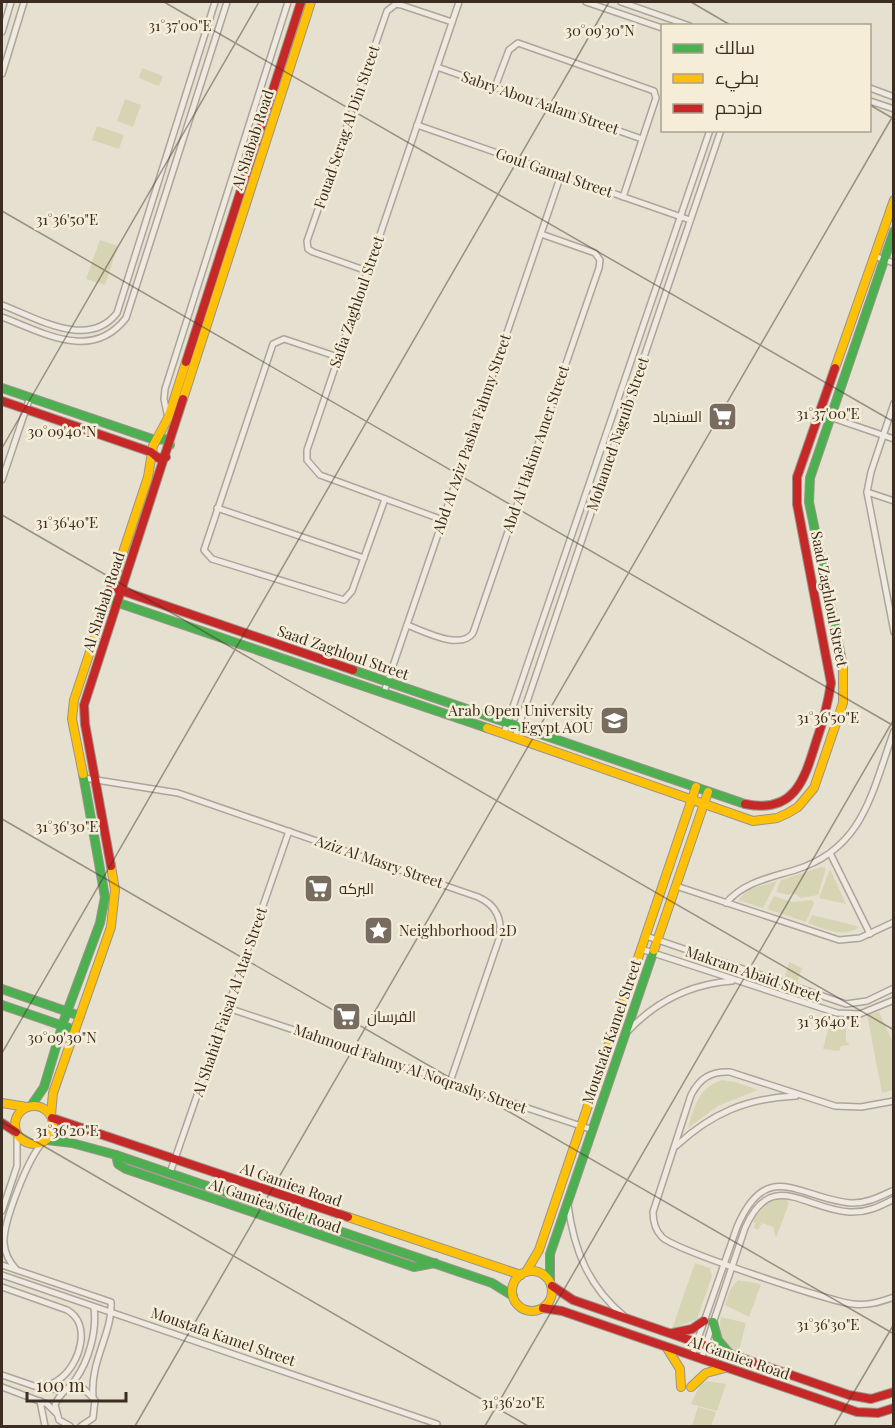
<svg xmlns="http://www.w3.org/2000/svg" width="895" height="1428" viewBox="0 0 895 1428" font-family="'Playfair Display',Cairo,serif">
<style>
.green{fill:#d5d5b4}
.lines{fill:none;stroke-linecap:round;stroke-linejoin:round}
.street-casing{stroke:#aca599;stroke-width:8}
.fast-casing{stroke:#9b948a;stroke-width:10}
.slow-casing{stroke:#9b948a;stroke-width:10}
.jam-casing{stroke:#9b948a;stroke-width:10}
.street{stroke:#eeeae2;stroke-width:5}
.fast{stroke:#4caf50;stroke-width:8}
.slow{stroke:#ffc107;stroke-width:8}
.jam{stroke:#c62828;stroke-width:8}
.ticks{fill:none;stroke:#3b2d21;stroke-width:1.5;stroke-opacity:0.45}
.labels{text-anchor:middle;stroke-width:5;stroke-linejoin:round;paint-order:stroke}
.street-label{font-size:15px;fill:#3b2d21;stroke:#f5edd8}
.poi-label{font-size:15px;fill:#3b2d21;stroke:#f5edd8;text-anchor:start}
.ticks-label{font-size:15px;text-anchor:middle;fill:#3b2d21;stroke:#f5edd8;stroke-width:5;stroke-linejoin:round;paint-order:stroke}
</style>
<rect width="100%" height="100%" fill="#e6e0d1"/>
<g class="green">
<path d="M142 68 163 76 159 86 139 78Z"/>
<path d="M125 99 141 105 133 127 117 121Z"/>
<path d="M97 126 124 135 119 149 92 140Z"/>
<path d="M100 240 118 246 105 285 86 279Z"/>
<path d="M821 867 826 868 818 895 801 898 794 893 789 895 776 892 781 880Z"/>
<path d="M830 869 846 904 819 898Z"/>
<path d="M777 881 763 908 738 900 750 889Z"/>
<path d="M774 896 792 902 812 900 814 903 806 922 767 909Z"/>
<path d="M812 915 857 926 858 928C842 938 824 929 808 923Z"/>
<path d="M789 962 802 968 797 984 784 980Z"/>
<path d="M879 1012 893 1043V1090L882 1093 867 1015Z"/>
<path d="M830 1022 846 1023V1041L850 1045 841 1046 839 1051 823 1049Z"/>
<path d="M722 1080 735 1082 758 1090 718 1106 688 1128C694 1107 699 1087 722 1080Z"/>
<path d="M778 1198H785L789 1203 776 1238 773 1227 762 1223 758 1230 754 1228 755 1223 750 1220C756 1208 765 1201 778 1198Z"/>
<path d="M695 1263 710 1268 712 1276 697 1319 672 1329Z"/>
<path d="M738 1280 761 1284 749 1317 725 1305 730 1290Z"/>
<path d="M721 1317 746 1323 738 1354C726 1342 717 1335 721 1317Z"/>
<path d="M707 1381 726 1384 717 1411 691 1404 700 1385Z"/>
<path d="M698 1407 716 1412 711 1426H692Z"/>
</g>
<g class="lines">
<defs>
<g id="street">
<path d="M586 2 662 28"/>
<path d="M621 2 690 26"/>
<path d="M2 32 11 2"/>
<path d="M437 67 642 139"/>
<path d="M2 74 24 2"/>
<path d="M495 87 509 50 518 43 654 91 656 98 623 197"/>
<path d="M870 88 894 97"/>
<path d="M870 101 894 109"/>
<path d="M417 125 690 220"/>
<path d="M874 256 894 263"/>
<path d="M367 271 313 252 308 249 307 241 387 11 396 4 401 5 452 22"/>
<path d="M2 305C37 318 88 350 117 313L215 2"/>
<path d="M2 317C44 333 92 362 126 318L227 2"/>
<path d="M338 357 284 339 273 344 204 550 212 559 344 600 352 591 385 499"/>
<path d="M894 403 871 472 867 492 894 632"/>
<path d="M818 413 894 439"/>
<path d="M168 418 164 399 165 389 288 2"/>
<path d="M2 480 30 397"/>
<path d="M867 492 894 501"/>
<path d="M217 508 364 558"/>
<path d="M443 520 320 475 307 460V450L459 2"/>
<path d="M407 625C424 631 460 651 473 633L599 268 600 260 595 253 541 234"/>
<path d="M384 692 561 175"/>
<path d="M504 733 710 130"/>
<path d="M515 737 721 130"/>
<path d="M84 778 178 793 478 897C496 905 503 919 499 939L450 1082"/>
<path d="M831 855 870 934"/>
<path d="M676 886 839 940 860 938 894 922"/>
<path d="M726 903C744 882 769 878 795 870 864 849 872 791 894 731"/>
<path d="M646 936 846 1004 867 1001 894 988"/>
<path d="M641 949 837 1013 860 1014 894 1000"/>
<path d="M228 1008 593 1130"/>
<path d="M627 1032C656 1001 690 984 732 981"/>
<path d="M894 1101 861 1107 835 1106 730 1072C711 1071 700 1078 691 1095L653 1212C653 1222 655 1230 662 1237 675 1250 831 1302 853 1304 867 1306 880 1302 894 1297"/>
<path d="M676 1146C712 1113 747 1098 796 1096"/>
<path d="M170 1173 289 831"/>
<path d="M568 1205C574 1250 588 1286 624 1316"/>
<path d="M2 1211 17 1166V1134"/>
<path d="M2 1265 111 1302C113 1332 90 1361 93 1396"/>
<path d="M16 1269C9 1262 5 1253 4 1243 3 1222 28 1158 43 1142"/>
<path d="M2 1275 437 1424"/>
<path d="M2 1287 67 1310C92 1324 80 1363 61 1378 55 1383 47 1386 40 1388"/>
<path d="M692 1356 737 1227C767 1157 799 1198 850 1203 866 1204 879 1197 894 1190"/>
<path d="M701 1359 745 1228C771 1168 805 1209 849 1212 866 1213 879 1207 894 1199"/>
<path d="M2 1375 40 1388 64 1390"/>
<path d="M2 1387 47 1404 56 1413"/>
<path d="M70 1388 84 1389 95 1400 93 1418 81 1426"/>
<path d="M40 1401 45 1426"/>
<path d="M70 1426 59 1420 55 1405C59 1393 68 1390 75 1380 89 1361 97 1330 94 1308"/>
</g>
<g id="fast">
<path d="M2 388 155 440 164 439 170 445"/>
<path d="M107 599 487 728"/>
<path d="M843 666 809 502 810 478 894 231"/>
<path d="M353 670 745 804"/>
<path d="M2 989 80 1016"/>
<path d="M2 1005 75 1030"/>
<path d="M31 1106 44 1087 64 1020 100 923 105 897 83 774"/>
<path d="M47 1140 72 1143 116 1155 492 1283 513 1296"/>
<path d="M116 1155 118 1164 126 1169 414 1267 435 1263"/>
<path d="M550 1282V1254L654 950"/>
<path d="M713 1322 718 1340 729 1353"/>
</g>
<g id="slow">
<path d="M835 368 894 200"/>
<path d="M183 399 311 2"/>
<path d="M487 728 753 821 777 818 788 813 798 807 814 788 843 703V666"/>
<path d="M83 774 72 719 74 700 148 477 153 446 168 418 186 362"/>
<path d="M654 950 708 792"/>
<path d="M2 1103 27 1107"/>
<circle cx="34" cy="1125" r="19"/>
<path d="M51 1115 53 1093 111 927 115 890 111 866"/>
<path d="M348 1217 521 1275"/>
<circle cx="532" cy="1291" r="20"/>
<path d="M526 1272 539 1250 696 787"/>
<path d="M667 1348 680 1369 681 1387"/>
<path d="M691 1387 706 1373 725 1368"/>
</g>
<g id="jam">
<path d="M186 362 301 2"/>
<path d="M2 401 151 452 158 458 166 457"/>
<path d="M111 587 353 670"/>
<path d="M745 804C794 814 804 781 816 742 823 722 828 704 831 683L797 504V477L835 368"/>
<path d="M111 866 85 724 84 705 183 399"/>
<path d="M52 1118 348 1217"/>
<path d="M2 1123 16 1132"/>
<path d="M552 1286 573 1300 849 1395 871 1399 894 1392"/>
<path d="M543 1308 562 1311 857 1412 878 1413 894 1408"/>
<path d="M673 1333 692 1329 704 1321"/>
</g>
</defs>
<use href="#street" class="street-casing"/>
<use href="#fast" class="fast-casing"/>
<use href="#slow" class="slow-casing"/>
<use href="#jam" class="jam-casing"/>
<use href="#street" class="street"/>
<use href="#fast" class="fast"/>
<use href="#slow" class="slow"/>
<use href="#jam" class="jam"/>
</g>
<path class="ticks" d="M164 2 894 422M691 2 732 26M870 105 894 119M2 211 894 726M2 448 259 2M2 515 894 1030M2 819 894 1334M2 1053 609 2M2 1122 528 1426M135 1426 894 114M485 1426 894 719M834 1426 894 1324"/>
<defs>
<symbol id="supermarket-square" viewBox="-11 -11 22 22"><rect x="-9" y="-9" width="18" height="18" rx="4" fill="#776c5f" stroke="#f5edd8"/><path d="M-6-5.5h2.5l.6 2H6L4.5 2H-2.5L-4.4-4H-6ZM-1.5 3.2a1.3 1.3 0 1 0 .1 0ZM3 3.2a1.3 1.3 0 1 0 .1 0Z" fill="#fff"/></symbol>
<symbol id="university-square" viewBox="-11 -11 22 22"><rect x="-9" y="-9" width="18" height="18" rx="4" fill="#776c5f" stroke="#f5edd8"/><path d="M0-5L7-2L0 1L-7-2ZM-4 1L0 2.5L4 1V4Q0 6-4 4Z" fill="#fff"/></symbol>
<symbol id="sight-square" viewBox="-11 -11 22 22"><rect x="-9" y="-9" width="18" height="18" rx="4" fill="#776c5f" stroke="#f5edd8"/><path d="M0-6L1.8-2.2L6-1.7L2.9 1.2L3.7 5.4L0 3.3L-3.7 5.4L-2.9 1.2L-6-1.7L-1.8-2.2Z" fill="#fff"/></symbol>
</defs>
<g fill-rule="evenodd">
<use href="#supermarket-square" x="706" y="400" width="33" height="33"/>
<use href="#university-square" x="598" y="704" width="33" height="33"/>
<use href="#supermarket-square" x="302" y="872" width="33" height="33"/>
<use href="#sight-square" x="362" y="914" width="33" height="33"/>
<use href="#supermarket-square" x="330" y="1000" width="33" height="33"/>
</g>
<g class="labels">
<g class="street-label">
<text transform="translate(540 103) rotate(19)" y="5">Sabry Abou Aalam Street</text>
<text transform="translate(347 127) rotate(-71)" y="5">Fouad Serag Al Din Street</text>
<text transform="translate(253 140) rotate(-72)" y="5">Al Shabab Road</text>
<text transform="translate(554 173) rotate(19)" y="5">Goul Gamal Street</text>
<text transform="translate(357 302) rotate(-71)" y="5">Safia Zaghloul Street</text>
<text transform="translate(472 434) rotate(-71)" y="5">Abd Al Aziz Pasha Fahmy Street</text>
<text transform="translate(618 434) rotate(-71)" y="5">Mohamed Naguib Street</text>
<text transform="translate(536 449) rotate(-71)" y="5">Abd Al Hakim Amer Street</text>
<text transform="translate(829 599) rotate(79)" y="5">Saad Zaghloul Street</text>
<text transform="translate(104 602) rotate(-72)" y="5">Al Shabab Road</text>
<text transform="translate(343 653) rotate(19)" y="5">Saad Zaghloul Street</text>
<text transform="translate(379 862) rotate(19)" y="5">Aziz Al Masry Street</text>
<text transform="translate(753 974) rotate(19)" y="5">Makram Abaid Street</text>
<text transform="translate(230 1002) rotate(-71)" y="5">Al Shahid Faisal Al Atar Street</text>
<text transform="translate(612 1032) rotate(-71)" y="5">Moustafa Kamel Street</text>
<text transform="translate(410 1069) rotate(19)" y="5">Mahmoud Fahmy Al Noqrashy Street</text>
<text transform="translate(291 1185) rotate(19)" y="5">Al Gamiea Road</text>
<text transform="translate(275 1206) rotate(19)" y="5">Al Gamiea Side Road</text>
<text transform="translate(223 1337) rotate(19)" y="5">Moustafa Kamel Street</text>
<text transform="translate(739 1358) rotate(19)" y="5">Al Gamiea Road</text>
</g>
<g class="poi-label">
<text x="702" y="422" text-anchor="end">السندباد</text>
<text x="593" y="716" text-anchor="end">Arab Open University<tspan x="593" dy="17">- Egypt AOU</tspan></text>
<text x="339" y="894">البركه</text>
<text x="399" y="936">Neighborhood 2D</text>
<text x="367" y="1022">الفرسان</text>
</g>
</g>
<g class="ticks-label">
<text x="180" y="31">31°37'00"E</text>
<text x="600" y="36">30°09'30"N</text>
<text x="67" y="225">31°36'50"E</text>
<text x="828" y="419">31°37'00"E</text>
<text x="62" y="437">30°09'40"N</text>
<text x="67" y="528">31°36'40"E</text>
<text x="828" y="723">31°36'50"E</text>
<text x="67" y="832">31°36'30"E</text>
<text x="828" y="1027">31°36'40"E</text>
<text x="62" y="1043">30°09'30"N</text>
<text x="67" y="1136">31°36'20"E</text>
<text x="828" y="1330">31°36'30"E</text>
<text x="513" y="1408">31°36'20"E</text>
</g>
<rect width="895" height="1428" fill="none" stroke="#3b2d21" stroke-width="6"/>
<rect x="661" y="24" width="210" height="108" fill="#f5edd8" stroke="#aba08f" stroke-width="1.5"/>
<rect x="673" y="44" width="30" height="9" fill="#4caf50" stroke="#aba08f" stroke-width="1.5"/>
<text x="715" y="54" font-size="18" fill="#3b2d21">سالك</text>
<rect x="673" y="74" width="30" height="9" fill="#ffc107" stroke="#aba08f" stroke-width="1.5"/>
<text x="715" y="84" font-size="18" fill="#3b2d21">بطيء</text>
<rect x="673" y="104" width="30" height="9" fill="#c62828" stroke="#aba08f" stroke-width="1.5"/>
<text x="715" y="114" font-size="18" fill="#3b2d21">مزدحم</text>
<path d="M27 1392v9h99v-9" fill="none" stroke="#3b2d21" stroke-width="3"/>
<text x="36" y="1392" font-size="18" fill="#3b2d21" stroke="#f5edd8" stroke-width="4.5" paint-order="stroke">100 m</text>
</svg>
